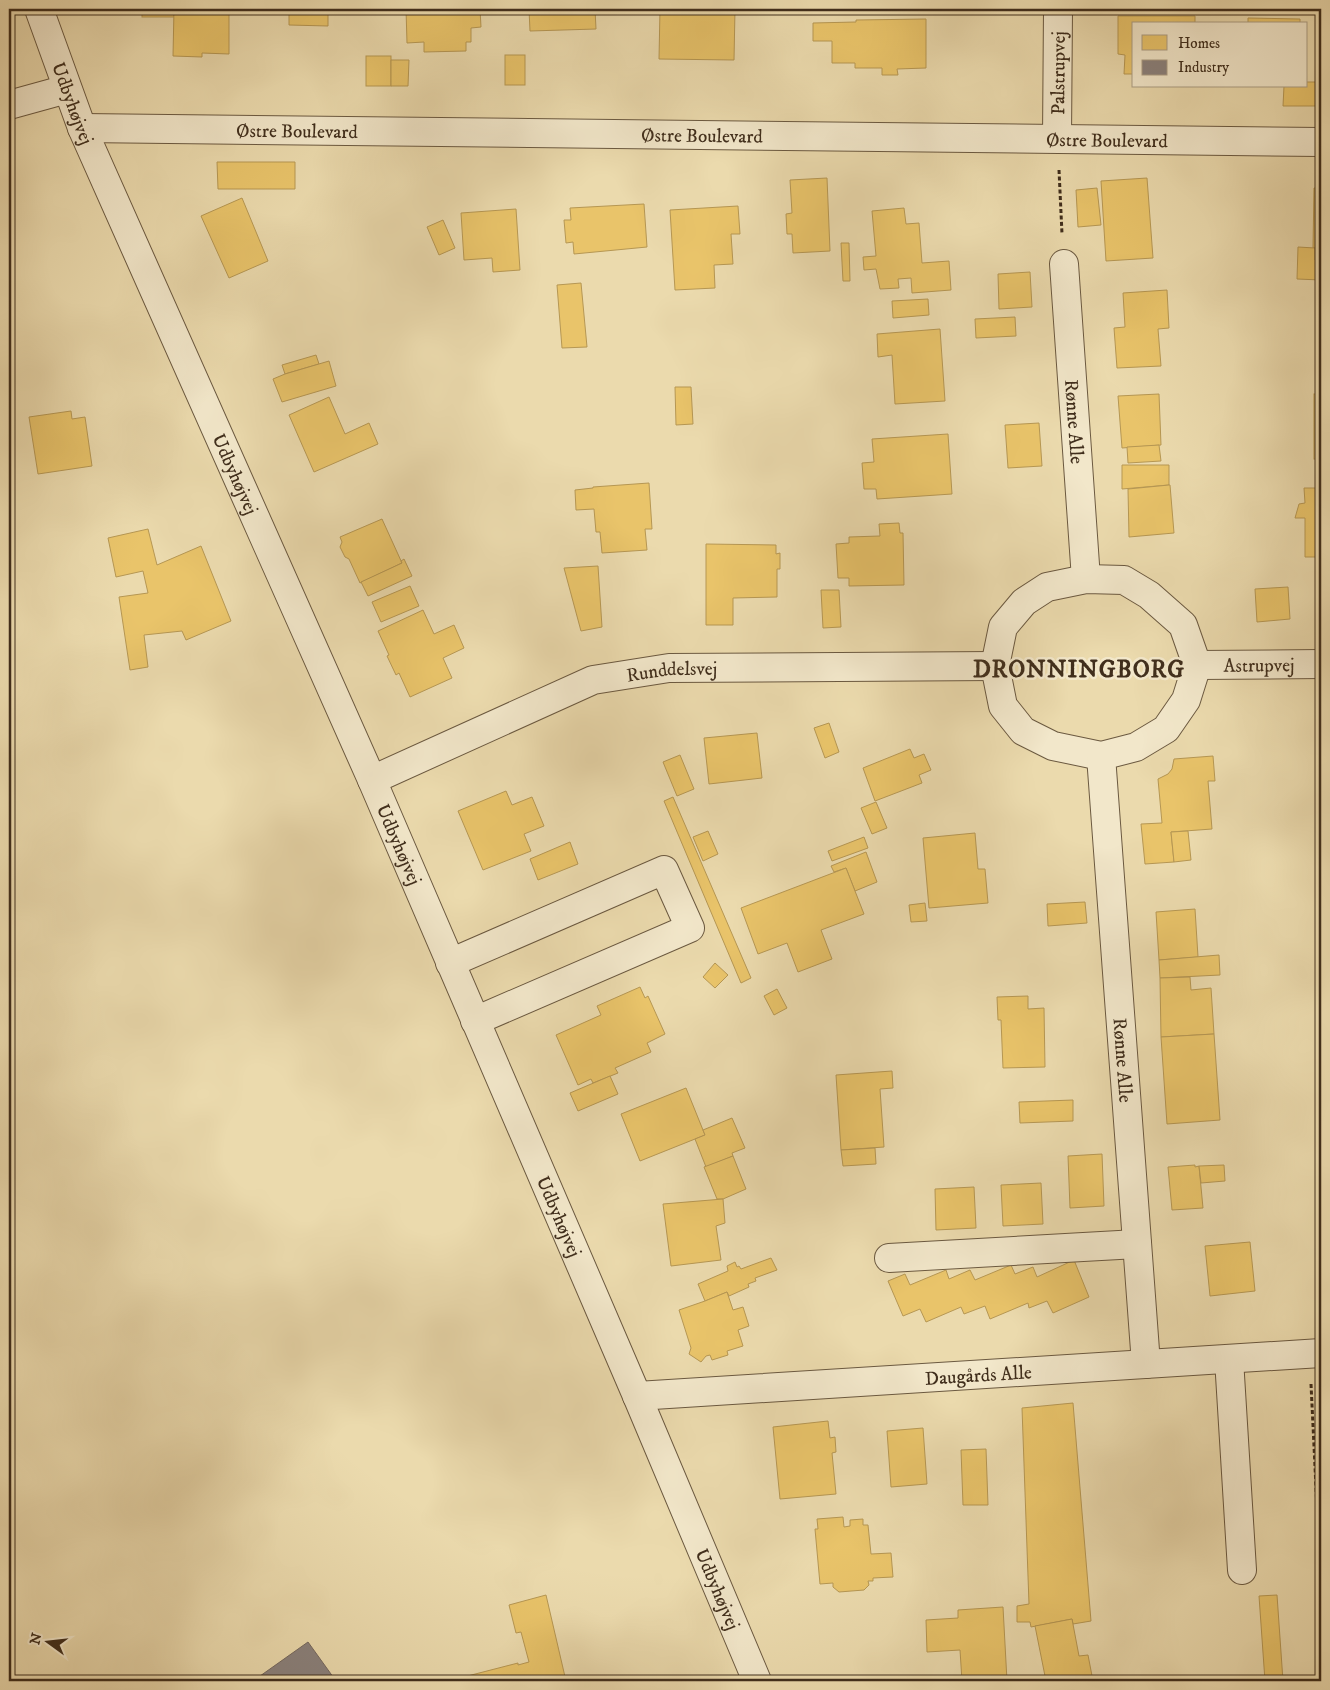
<svg xmlns="http://www.w3.org/2000/svg" width="1330" height="1690" viewBox="0 0 1330 1690" font-family="'IM FELL DW Pica',serif">
<style>
.homes{fill:#e9c46a;stroke:#b69753}
.industry{fill:#8a817c;stroke:#74685f}
.lines{fill:none;stroke-linecap:round;stroke-linejoin:round}
.minor-casing{stroke:#6b5940;stroke-width:30}
.path{stroke:#402e1c;stroke-width:3;stroke-dasharray:4 2.5;stroke-linecap:butt}
.minor{stroke:#f2e7ca;stroke-width:28}
.labels{text-anchor:middle;stroke-width:5;stroke-linejoin:round;paint-order:stroke}
.street-label{font-size:19px;fill:#402e1c;stroke:#f2e7ca}
.district-label{font-size:24px;font-weight:bold;letter-spacing:1px;fill:#402e1c;stroke:#f2e7ca}
</style>
<rect width="100%" height="100%" fill="#ebdaad"/>
<filter id="stains"><feTurbulence type="fractalNoise" baseFrequency=".004" numOctaves="4"/><feColorMatrix values="0 0 0 0 .2 0 0 0 0 .09 0 0 0 0 .02 0 0 0 .5 -.17"/></filter>
<radialGradient id="worn" r=".72"><stop offset=".6" stop-color="#630" stop-opacity="0"/><stop offset="1" stop-color="#630" stop-opacity=".3"/></radialGradient>
<g class="homes">
<rect x="142" y="9" width="32" height="8"/>
<path d="M174 9H229V54L202 53V57L173 56Z"/>
<path d="M289 9H328V26L289 25Z"/>
<path d="M406 9H480L481 27 471 28V42H466V51L424 52V42L407 43Z"/>
<path d="M529 9H595L596 29 530 31Z"/>
<path d="M660 9H735L734 60 659 59Z"/>
<path d="M1118 16H1195V24H1134V74H1124L1125 55 1118 54Z"/>
<path d="M1248 18 1300 19V24H1248Z"/>
<path d="M926 19V68L897 69 898 75H882V68H855V63H832V41H813V23L856 22V20Z"/>
<rect x="505" y="55" width="20" height="30"/>
<rect x="366" y="56" width="25" height="30"/>
<path d="M391 60H409L408 86H391Z"/>
<path d="M1306 82H1318V106H1283L1284 86H1306Z"/>
<path d="M217 162H295V189H218Z"/>
<path d="M827 178 830 251 793 253 792 234H787L786 214 792 213 790 180Z"/>
<path d="M1147 178 1153 258 1106 261 1101 181Z"/>
<path d="M1097 188 1101 225 1078 227 1076 190Z"/>
<path d="M1314 188H1321V248H1313Z"/>
<path d="M242 198 268 261 229 278 201 216Z"/>
<path d="M644 204 647 247 574 254 573 242 566 243 564 220H571L570 208Z"/>
<path d="M738 206 740 234H731L733 264 714 265 715 288 675 290 670 210Z"/>
<path d="M904 208 906 224 919 223 922 263 949 261 951 290 912 293 911 278 898 279 899 288 880 289 876 269 864 270 863 257 876 256 872 211Z"/>
<path d="M516 209 520 270 493 272 492 258 464 260 461 213Z"/>
<path d="M443 220 455 248 439 255 427 227Z"/>
<path d="M841 243H849L850 281H843Z"/>
<path d="M1298 247 1315 248V260H1321V280L1297 279Z"/>
<path d="M1030 272 1032 307 999 309 998 274Z"/>
<path d="M581 283 587 347 562 348 557 285Z"/>
<path d="M1321 289V362H1320Z"/>
<path d="M1167 290 1169 328 1158 329 1161 366 1117 368 1114 328 1125 327 1123 293Z"/>
<path d="M928 299 929 315 893 318 892 301Z"/>
<path d="M1015 317 1016 336 976 338 975 319Z"/>
<path d="M940 329 945 401 895 404 892 355 878 357 877 334Z"/>
<path d="M316 355 319 364 285 374 282 365Z"/>
<path d="M329 361 336 386 282 402 273 379 285 374Z"/>
<path d="M675 387H691L693 424 676 425Z"/>
<path d="M1159 394 1161 445 1122 448 1118 396Z"/>
<rect x="1314" y="394" width="7" height="65"/>
<path d="M329 397 345 434 369 423 378 444 314 472 289 415Z"/>
<path d="M71 411 72 419 85 417 92 466 38 474 29 417Z"/>
<path d="M1039 423 1042 466 1008 468 1005 425Z"/>
<path d="M948 434 952 494 877 499 876 489H864L862 463 874 462 872 439Z"/>
<path d="M1159 445 1161 461 1128 463 1127 447Z"/>
<path d="M1122 465H1169V485L1122 489Z"/>
<path d="M649 483 652 529H645L647 550 602 553 600 532H596L594 509 576 510 575 490 593 488V487Z"/>
<path d="M1169 485H1170L1174 533 1129 537 1128 489Z"/>
<path d="M1304 488H1321V557H1305V518H1295L1299 504 1305 503Z"/>
<path d="M382 519 402 563 360 583 349 559 345 557 340 547 342 542 340 537Z"/>
<path d="M899 523 900 533H903L904 585 849 586V578H838L836 544 849 543V537L880 536 879 524Z"/>
<path d="M148 529 157 565 201 546 231 621 186 640 182 631 144 635 148 667 130 670 119 597 148 593 143 571 116 577 108 538Z"/>
<path d="M706 544 776 545V554L780 553V569H777V597L733 598V625H706Z"/>
<path d="M404 559 412 576 368 596 361 582 402 563 401 561Z"/>
<path d="M598 566 602 627 581 631 564 568Z"/>
<path d="M410 586 419 606 381 622 372 602Z"/>
<path d="M1288 587 1290 619 1257 622 1255 589Z"/>
<path d="M821 590H839L841 627 823 628Z"/>
<path d="M423 610 434 634 454 625 464 648 443 658 452 678 410 697 399 673 396 675 387 656 389 655 378 631Z"/>
<path d="M829 723 839 752 825 758 814 728Z"/>
<path d="M757 733 762 778 709 784 704 738Z"/>
<path d="M910 749 914 758 924 754 931 770 919 775 922 783 875 801 863 768Z"/>
<path d="M680 755 694 789 677 796 663 762Z"/>
<path d="M1213 756 1215 781H1208L1212 829 1171 832 1174 862 1145 864 1141 824 1162 823 1158 779 1168 774 1172 769 1174 759Z"/>
<path d="M506 791 512 805 532 797 544 826 524 834 531 851 483 870 458 811Z"/>
<path d="M673 797 751 978 741 983 664 801Z"/>
<path d="M876 802 887 828 872 834 861 808Z"/>
<path d="M708 831 718 854 703 861 693 837Z"/>
<path d="M1188 831 1191 860 1174 862 1171 832Z"/>
<path d="M975 833 978 869H985L988 903 929 908 923 838Z"/>
<path d="M864 837 868 848 832 861 828 851Z"/>
<path d="M570 842 578 864 538 880 530 859Z"/>
<path d="M866 852 877 882 855 891 846 868 834 872 831 866Z"/>
<path d="M846 868 864 914 821 930 832 959 798 972 787 943 758 954 741 908Z"/>
<path d="M1085 902 1087 923 1048 926 1047 904Z"/>
<path d="M925 903 927 921 911 922 909 905Z"/>
<path d="M1195 909 1198 957 1159 960 1156 912Z"/>
<path d="M1219 955 1220 975 1160 978 1159 960Z"/>
<path d="M715 963 728 975 715 988 703 977Z"/>
<path d="M1190 977 1191 990 1211 988 1214 1034 1161 1037 1160 978Z"/>
<path d="M640 987 645 998 648 996 665 1034 647 1043 651 1052 615 1068 618 1073 593 1083 591 1079 578 1085 556 1035 601 1015 597 1006Z"/>
<path d="M777 989 787 1008 774 1015 764 996Z"/>
<path d="M1028 996V1009L1044 1008 1045 1067 1003 1068 1001 1020H998L997 997Z"/>
<path d="M1214 1034 1220 1120 1167 1124 1161 1037Z"/>
<path d="M892 1071 893 1088 880 1089 884 1147 841 1150 836 1075Z"/>
<path d="M610 1076 618 1094 578 1111 570 1093Z"/>
<path d="M686 1088 705 1135 640 1161 621 1114Z"/>
<path d="M1073 1100V1121L1020 1123 1019 1102Z"/>
<path d="M732 1118 745 1148 732 1153 733 1156 706 1167 695 1139 705 1135 703 1130Z"/>
<path d="M875 1148 876 1164 843 1166 841 1150Z"/>
<path d="M1102 1154 1104 1206 1070 1208 1068 1156Z"/>
<path d="M733 1156 746 1189 723 1199H717L704 1167Z"/>
<path d="M1195 1165V1167L1199 1166 1203 1208 1172 1210 1168 1167Z"/>
<path d="M1224 1165 1225 1181 1201 1183 1199 1166Z"/>
<path d="M1041 1183 1043 1224 1003 1226 1001 1185Z"/>
<path d="M974 1187 976 1228 936 1230 935 1189Z"/>
<path d="M723 1199 725 1223 716 1226 721 1260 671 1266 663 1204Z"/>
<path d="M1250 1242 1255 1291 1210 1296 1205 1246Z"/>
<path d="M771 1258 777 1270 755 1278 756 1281 748 1284 749 1287 729 1296 727 1292 705 1301 698 1284 728 1271 727 1266 735 1262 737 1267 739 1266 741 1269Z"/>
<path d="M1074 1260 1089 1297 1053 1313 1047 1301 1029 1308 1028 1303 990 1319 985 1306 964 1314 961 1307 926 1322 920 1309 903 1316 888 1281 905 1274 910 1285 946 1270 949 1279 970 1270 975 1280 1011 1265 1015 1274 1033 1267 1037 1277Z"/>
<path d="M727 1292 733 1310 743 1307 749 1326 738 1330 743 1346 727 1351 728 1355 712 1360 710 1355 706 1356 701 1362 689 1354 691 1348 679 1310 705 1301Z"/>
<path d="M1073 1403 1091 1621 1073 1624 1072 1619 1031 1627 1030 1622H1017V1606L1029 1604 1022 1408Z"/>
<path d="M828 1421 830 1438 835 1437 836 1452 832 1453 836 1494 780 1499 773 1427Z"/>
<path d="M923 1428 927 1484 891 1487 887 1431Z"/>
<path d="M986 1449 988 1505H963L961 1450Z"/>
<path d="M843 1517 844 1527 850 1526V1520L863 1519V1525H868L871 1554 891 1553 893 1577 873 1578V1581H868L869 1585 864 1590 839 1592 833 1587V1583L820 1584 815 1529H818L817 1519Z"/>
<path d="M546 1595 566 1681H452V1680L518 1663V1665L529 1662 521 1632 516 1633 509 1605Z"/>
<path d="M1277 1595 1283 1681H1265L1259 1596Z"/>
<path d="M1003 1607 1007 1681H962L960 1650 927 1652 926 1620 958 1618V1610Z"/>
<path d="M1072 1619 1079 1656 1088 1655 1093 1681H1046L1035 1626Z"/>
</g>
<path class="industry" d="M308 1642 336 1681H253Z"/>
<g class="lines">
<defs>
<g id="minor">
<path id="s1" d="M39 9 82 128 372 780 637 1396 757 1681"/>
<path d="M9 105 67 89"/>
<path id="s2" d="M82 128 1321 142"/>
<path id="s3" d="M1057 138 1058 9"/>
<path id="s4" d="M1064 264 1086 579"/>
<path d="M1086 579 1124 580 1149 595 1183 625 1197 665 1186 700 1166 729 1136 747 1101 756 1053 746 1023 731 1003 706 995 666 1003 627 1024 602 1047 587Z"/>
<path id="s5" d="M1197 665 1321 664"/>
<path id="s6" d="M1101 756 1146 1364"/>
<path id="s7" d="M372 780 593 680 669 668 995 666"/>
<path d="M450 963 664 870 690 928 475 1021"/>
<path d="M889 1258 1137 1244"/>
<path d="M1229 1359 1242 1570"/>
<path id="s8" d="M637 1396 1321 1353"/>
</g>
</defs>
<use href="#minor" class="minor-casing"/>
<g class="path">
<path d="M1059 170 1062 234"/>
<path d="M1311 1384 1321 1591"/>
</g>
<use href="#minor" class="minor"/>
</g>
<g class="labels">
<g class="street-label">
<text dy="7" stroke="none"><textPath href="#s3" startOffset="65">Palstrupvej</textPath></text>
<text dy="7" stroke="none"><textPath href="#s1" startOffset="100">Udbyhøjvej</textPath></text>
<text dy="7" stroke="none"><textPath href="#s2" startOffset="215">Østre Boulevard</textPath></text>
<text dy="7" stroke="none"><textPath href="#s2" startOffset="620">Østre Boulevard</textPath></text>
<text dy="7" stroke="none"><textPath href="#s2" startOffset="1025">Østre Boulevard</textPath></text>
<text dy="7" stroke="none"><textPath href="#s4" startOffset="158">Rønne Alle</textPath></text>
<text dy="7" stroke="none"><textPath href="#s1" startOffset="505">Udbyhøjvej</textPath></text>
<text dy="7" stroke="none"><textPath href="#s5" startOffset="62">Astrupvej</textPath></text>
<text dy="7" stroke="none"><textPath href="#s7" startOffset="322">Runddelsvej</textPath></text>
<text dy="7" stroke="none"><textPath href="#s1" startOffset="910">Udbyhøjvej</textPath></text>
<text dy="7" stroke="none"><textPath href="#s6" startOffset="305">Rønne Alle</textPath></text>
<text dy="7" stroke="none"><textPath href="#s1" startOffset="1315">Udbyhøjvej</textPath></text>
<text dy="7" stroke="none"><textPath href="#s8" startOffset="342">Daugårds Alle</textPath></text>
<text dy="7" stroke="none"><textPath href="#s1" startOffset="1720">Udbyhøjvej</textPath></text>
</g>
<g class="district-label">
<text x="1079" y="677">DRONNINGBORG</text>
</g>
</g>
<rect width="1330" height="1690" fill="none" stroke="#ebdaad" stroke-width="30"/>
<rect x="10" y="10" width="1310" height="1670" fill="none" stroke="#402e1c" stroke-width="2.5"/>
<rect x="15" y="15" width="1300" height="1660" fill="none" stroke="#402e1c"/>
<rect x="1132" y="22" width="175" height="65" fill="#f2e7ca" stroke="#ab9d84"/>
<rect x="1142" y="35" width="25" height="15" fill="#e9c46a" stroke="#ab9d84"/>
<text x="1178" y="48" font-size="15" fill="#402e1c">Homes</text>
<rect x="1142" y="60" width="25" height="15" fill="#8a817c" stroke="#ab9d84"/>
<text x="1178" y="72" font-size="15" fill="#402e1c">Industry</text>
<g transform="translate(48 1642) rotate(285)" stroke="#f2e7ca" stroke-width="4" paint-order="stroke">
<path d="M0-4L9 19L0 12L-9 19Z" fill="#402e1c"/>
<text y="-8" font-size="14" font-weight="bold" text-anchor="middle" fill="#402e1c">N</text>
</g>
<rect width="100%" height="100%" filter="url(#stains)"/>
<rect width="100%" height="100%" fill="url(#worn)"/>
</svg>
